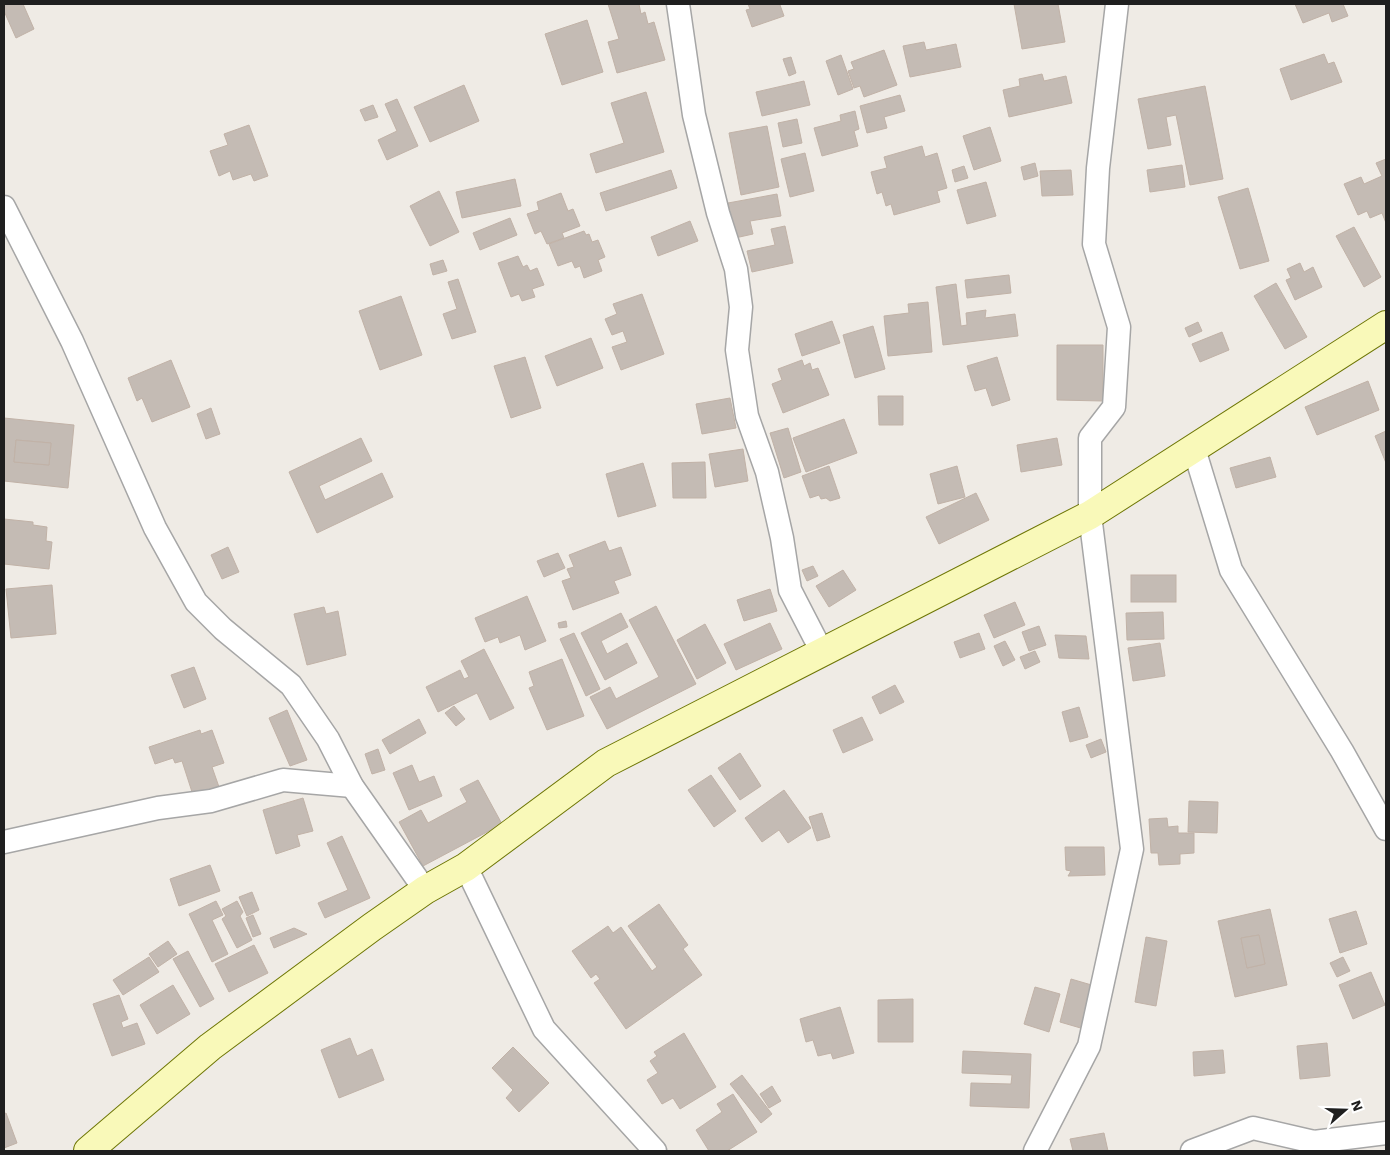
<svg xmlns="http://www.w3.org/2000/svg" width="1390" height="1155" viewBox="0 0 1390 1155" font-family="'Work Sans',sans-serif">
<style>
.building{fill:#c4bbb4;stroke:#c1b2a7;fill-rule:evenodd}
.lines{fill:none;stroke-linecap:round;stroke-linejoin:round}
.street-casing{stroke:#a6a6a6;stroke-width:25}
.secondary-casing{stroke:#6e7605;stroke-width:30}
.street{stroke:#fff;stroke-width:22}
.secondary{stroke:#f9f9b9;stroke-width:28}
</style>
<rect width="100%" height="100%" fill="#efebe5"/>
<g class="building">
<path d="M4 4H23L34 29 16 38 4 11Z"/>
<path d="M608 4H639L641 14 645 12 648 24 654 22 665 60 617 73 608 42 619 39Z"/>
<path d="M748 4H782L780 5 784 16 752 27 746 10 750 9Z"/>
<path d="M1014 4H1058L1065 42 1022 49Z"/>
<path d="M1295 4H1343L1348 16 1332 22 1329 13 1303 23Z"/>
<path d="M587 20 603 72 562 85 545 34Z"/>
<path d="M924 42 926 50 956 44 961 67 910 77 903 46Z"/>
<path d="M884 50 897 85 864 97 860 86 854 88 848 71 854 69 851 62Z"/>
<path d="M1324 54 1328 64 1334 62 1342 82 1291 100 1280 69Z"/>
<path d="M841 55 853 89 838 95 826 61Z"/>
<path d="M791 57 796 73 789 76 783 59Z"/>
<path d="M1042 74 1044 81 1066 76 1072 103 1009 117 1003 90 1020 86 1019 79Z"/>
<path d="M804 81 810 105 762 116 756 92Z"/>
<path d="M464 85 479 121 430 142 414 107Z"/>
<path d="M1205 86 1223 179 1190 185 1176 115 1166 117 1171 145 1148 149 1138 99Z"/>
<path d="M646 92 664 152 596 173 590 154 624 143 611 103Z"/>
<path d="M900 95 905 111 884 117 887 128 867 133 860 106Z"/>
<path d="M397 99 418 146 387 160 378 140 397 131 385 104Z"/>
<path d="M373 105 378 117 365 121 360 110Z"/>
<path d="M855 111 859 129 854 131 858 146 822 156 814 128 841 121 840 115Z"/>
<path d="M797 119 802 143 783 147 778 123Z"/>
<path d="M249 125 268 176 254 181 251 174 233 180 230 171 219 176 210 151 228 145 224 134Z"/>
<path d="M767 126 779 187 741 195 729 133Z"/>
<path d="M990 127 1001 161 974 170 963 136Z"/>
<path d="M922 146 925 157 937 153 947 188 937 191 940 202 894 215 891 204 886 206 882 192 877 194 871 172 887 168 884 157Z"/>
<path d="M805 153 814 191 790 197 781 159Z"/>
<path d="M1386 159V223L1382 213 1370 218 1367 211 1358 215 1344 184 1361 177 1364 184 1382 176 1376 163Z"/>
<path d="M1035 163 1038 176 1024 180 1021 167Z"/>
<path d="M1182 165 1185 187 1150 192 1147 170Z"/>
<path d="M964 166 968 178 955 182 952 170Z"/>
<path d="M671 170 677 188 606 211 600 193Z"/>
<path d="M1071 170 1073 195 1042 196 1040 171Z"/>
<path d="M515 179 521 206 462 218 456 192Z"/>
<path d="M986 182 996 216 967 224 957 190Z"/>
<path d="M1248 188 1269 261 1240 269 1218 197Z"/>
<path d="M439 191 459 232 430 246 410 206Z"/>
<path d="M561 193 568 211 573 209 580 226 562 233 564 238 547 244 541 231 535 234 527 214 539 210 537 202Z"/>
<path d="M777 194 781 216 750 221 753 234 735 238 728 203Z"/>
<path d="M510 218 517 235 480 250 473 233Z"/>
<path d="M690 221 698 241 658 256 651 237Z"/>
<path d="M785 226 793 263 752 272 747 251 775 245 771 229Z"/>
<path d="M1354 227 1381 277 1364 287 1336 236Z"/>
<path d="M584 231 586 235 589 234 592 242 598 240 605 257 598 260 602 271 584 278 580 266 575 268 572 261 558 266 549 244Z"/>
<path d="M518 256 523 267 527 265 530 271 537 268 544 285 532 289 535 297 522 301 519 294 511 297 498 263Z"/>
<path d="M443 260 447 271 433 275 430 264Z"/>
<path d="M1300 263 1304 272 1313 267 1322 287 1295 300 1286 280 1291 278 1287 269Z"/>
<path d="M1009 275 1011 293 967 298 965 280Z"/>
<path d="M458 279 476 332 452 339 443 314 457 309 448 282Z"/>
<path d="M1276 283 1307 337 1285 349 1254 296Z"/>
<path d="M956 284 961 326 967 325 966 313 986 310 985 318 1015 314 1018 336 943 345 936 287Z"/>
<path d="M642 294 664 354 621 370 612 347 627 342 623 331 612 335 605 319 617 314 613 304Z"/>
<path d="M401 296 422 355 380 370 359 311Z"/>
<path d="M928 302 932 352 888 356 884 316 909 313 908 304Z"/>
<path d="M832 321 840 343 802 356 795 334Z"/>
<path d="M1198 322 1202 331 1189 337 1185 328Z"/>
<path d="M873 326 885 369 855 378 843 335Z"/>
<path d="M1222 332 1229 350 1200 362 1192 344Z"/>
<path d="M591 338 603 368 557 386 545 356Z"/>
<path d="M1057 345H1103V401L1057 400Z"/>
<path d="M525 357 541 408 511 418 494 366Z"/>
<path d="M997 357 1010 400 992 406 986 388 975 391 967 366Z"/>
<path d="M171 360 190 407 152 422 142 398 137 401 128 378Z"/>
<path d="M802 360 804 366 810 363 812 370 818 368 829 395 783 413 772 384 782 380 778 369Z"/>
<path d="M1368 381 1379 410 1317 435 1305 407Z"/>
<path d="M878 396H903V425H879Z"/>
<path d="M730 398 736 428 702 434 696 404Z"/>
<path d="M211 408 220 434 206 439 197 414Z"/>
<path d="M4 418 74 425 68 488 4 481ZM16 440 51 443 49 465 14 462Z"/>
<path d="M844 419 857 453 806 472 793 438Z"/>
<path d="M788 428 801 472 784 478 770 433Z"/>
<path d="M1386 431V463L1375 436Z"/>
<path d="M361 438 372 461 319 486 325 500 382 473 393 497 317 533 289 472Z"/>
<path d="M1057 438 1062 465 1021 472 1017 445Z"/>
<path d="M16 440 51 443 49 465 14 462Z"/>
<path d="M743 449 748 481 715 487 709 454Z"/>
<path d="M1270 457 1276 477 1236 488 1230 468Z"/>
<path d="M705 462 706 498H673L672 463Z"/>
<path d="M643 463 656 506 618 517 606 474Z"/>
<path d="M829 466 840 498 830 501 826 498 821 499 819 495 810 498 802 476Z"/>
<path d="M957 466 965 497 938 504 930 474Z"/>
<path d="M976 493 989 520 939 544 926 517Z"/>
<path d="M4 519 33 522V525L47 527 46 541 52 542 49 569 4 564Z"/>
<path d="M605 541 609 551 621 547 631 575 614 581 619 593 573 610 562 581 571 578 567 569 574 567 569 555Z"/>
<path d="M228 547 239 572 222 579 211 555Z"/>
<path d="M558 553 565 568 544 577 537 561Z"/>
<path d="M813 566 818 576 807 581 802 570Z"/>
<path d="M843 570 856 590 829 607 816 586Z"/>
<rect x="1131" y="575" width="45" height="27"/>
<path d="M52 585 56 634 11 638 6 589Z"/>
<path d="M770 589 777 611 744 621 737 600Z"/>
<path d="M527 596 546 641 525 650 520 635 500 643 498 637 485 642 475 618Z"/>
<path d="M1015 602 1025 625 994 638 984 615Z"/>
<path d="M656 606 696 684 607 729 590 697 610 687 616 699 659 677 629 620Z"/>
<path d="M324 607 326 614 338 611 346 655 307 665 294 614Z"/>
<path d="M1163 612 1164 639 1127 640 1126 613Z"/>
<path d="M621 613 628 627 601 641 607 654 627 643 637 663 605 680 581 633Z"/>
<path d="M566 621 567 627 559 628 558 623Z"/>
<path d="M770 623 782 649 736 670 724 644Z"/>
<path d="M705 624 726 663 697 679 677 640Z"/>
<path d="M1039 626 1046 645 1029 651 1022 632Z"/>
<path d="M574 633 600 689 586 696 560 639Z"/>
<path d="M979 633 985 649 960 658 954 642Z"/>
<path d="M1055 635 1086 636 1089 659 1059 658Z"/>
<path d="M1005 641 1015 660 1003 666 994 646Z"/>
<path d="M1160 643 1165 676 1133 681 1128 648Z"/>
<path d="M484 649 514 708 490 720 477 693 438 712 426 687 460 670 464 679 469 677 461 661Z"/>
<path d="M1035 651 1040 662 1025 669 1020 657Z"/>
<path d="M562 659 584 716 547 730 529 688 534 686 529 672Z"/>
<path d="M194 667 206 699 184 708 171 675Z"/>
<path d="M895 685 904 702 880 714 872 697Z"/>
<path d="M454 706 465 719 456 726 445 713Z"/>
<path d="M1079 707 1088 737 1070 742 1062 712Z"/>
<path d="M287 710 307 760 290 766 269 718Z"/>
<path d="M862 717 873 740 843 753 833 730Z"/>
<path d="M419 719 426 733 390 754 382 740Z"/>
<path d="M200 730 201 734 212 730 224 763 212 767 219 787 193 795 182 761 175 763 173 758 155 764 149 747Z"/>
<path d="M1101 739 1106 752 1091 758 1086 745Z"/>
<path d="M378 749 385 770 372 774 365 754Z"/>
<path d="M740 753 761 786 740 800 718 768Z"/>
<path d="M412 765 419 782 434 776 442 796 409 810 393 773Z"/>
<path d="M711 775 736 811 714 827 688 790Z"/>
<path d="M478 780 502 824 423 866 399 822 421 810 428 823 467 802 460 789Z"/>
<path d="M784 790 811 828 788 843 779 830 762 842 745 818Z"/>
<path d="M303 798 313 831 297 835 300 846 276 854 263 810Z"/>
<path d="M1189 801 1218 802 1217 833 1188 832Z"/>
<path d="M822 813 830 837 817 841 809 817Z"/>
<path d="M1167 818 1168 827 1178 826V833H1194V853L1180 854V864L1159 865 1158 853H1151L1149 819Z"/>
<path d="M342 836 370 898 325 918 318 903 348 890 327 843Z"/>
<path d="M1065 847H1104L1105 875 1068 876 1071 871 1066 870Z"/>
<path d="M210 865 220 891 179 906 170 879Z"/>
<path d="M252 892 259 910 247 916 239 897Z"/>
<path d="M216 901 223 915 212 920 228 954 212 962 189 914Z"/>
<path d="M237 901 243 912 240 916 252 940 237 948 222 919 226 916 222 909Z"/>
<path d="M659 904 688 945 683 949 702 975 626 1029 594 983 600 979 596 974 591 978 572 951 608 926 613 933 621 927 652 971 657 967 628 926Z"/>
<path d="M1270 909 1287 985 1235 997 1218 921ZM1259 935 1265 964 1247 968 1241 938Z"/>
<path d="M1356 911 1367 944 1340 953 1329 919Z"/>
<path d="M253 915 261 934 253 937 246 918Z"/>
<path d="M294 928 307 934 274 948 270 938Z"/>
<path d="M1259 935 1265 964 1247 968 1241 938Z"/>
<path d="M1146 937 1167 941 1156 1006 1135 1002Z"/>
<path d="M168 941 177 954 158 967 149 954Z"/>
<path d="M254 945 268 973 229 992 215 964Z"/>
<path d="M188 951 214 999 200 1007 173 959Z"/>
<path d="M149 957 159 972 123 995 113 980Z"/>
<path d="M1343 957 1350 971 1337 977 1330 963Z"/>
<path d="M1371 972 1385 1005 1353 1019 1339 985Z"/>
<path d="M1071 979 1095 986 1084 1029 1060 1022Z"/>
<path d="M173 985 190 1014 157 1034 140 1005Z"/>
<path d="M1035 987 1060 994 1049 1032 1024 1024Z"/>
<path d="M119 995 128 1019 121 1022 123 1028 137 1023 145 1044 112 1056 93 1004Z"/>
<path d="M913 999V1042H878V1000Z"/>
<path d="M840 1007 854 1053 833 1059 831 1053 818 1056 813 1040 806 1042 800 1019Z"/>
<path d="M684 1033 716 1087 680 1109 673 1098 662 1104 647 1080 658 1073 650 1061 657 1056 654 1052Z"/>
<path d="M350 1038 357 1056 372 1049 384 1080 339 1098 321 1050Z"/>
<path d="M1327 1043 1330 1076 1300 1079 1297 1046Z"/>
<path d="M513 1047 549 1083 519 1112 506 1098 513 1090 492 1068Z"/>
<path d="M1223 1050 1225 1073 1194 1076 1193 1052Z"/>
<path d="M963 1051 1031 1054 1029 1108 970 1106 971 1083 1011 1084 1012 1075 962 1073Z"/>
<path d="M742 1075 772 1114 761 1123 730 1084Z"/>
<path d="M772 1086 781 1101 769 1108 760 1094Z"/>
<path d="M733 1094 757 1132 727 1151H709L696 1130 722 1112 717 1104Z"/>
<path d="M6 1113 17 1143 4 1148V1114Z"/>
<path d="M1104 1133 1108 1151H1073L1070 1139Z"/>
</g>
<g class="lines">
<defs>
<g id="street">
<path d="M678 4 694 115 718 213 736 269 741 307 737 350 747 416 767 472 782 538 790 590 822 652"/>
<path d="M4 207 72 341 155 528 196 602 223 629 291 685 328 739 352 786 425 890"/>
<path d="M1194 449 1231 570 1342 751 1386 829"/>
<path d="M4 842 158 808 211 801 283 780 352 786"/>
<path d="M466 867 544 1029 655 1151"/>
<path d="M1035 1151 1089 1046 1132 849 1090 515V438L1114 407 1119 327 1094 244 1098 168 1117 4"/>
<path d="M1192 1151 1253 1128 1314 1142 1386 1133"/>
</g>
<path id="secondary" d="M88 1151 210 1047 372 927 425 890 466 867 606 763 1090 515 1386 325"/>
</defs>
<use href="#street" class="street-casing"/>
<use href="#secondary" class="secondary-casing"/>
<use href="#street" class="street"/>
<use href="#secondary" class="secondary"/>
</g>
<rect width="1390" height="1155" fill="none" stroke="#1f1f1f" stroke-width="10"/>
<g transform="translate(1345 1110) rotate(70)" stroke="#ffffff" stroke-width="4" paint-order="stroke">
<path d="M0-4L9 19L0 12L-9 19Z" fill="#1f1f1f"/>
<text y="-8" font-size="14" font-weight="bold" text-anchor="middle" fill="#1f1f1f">N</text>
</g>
</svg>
